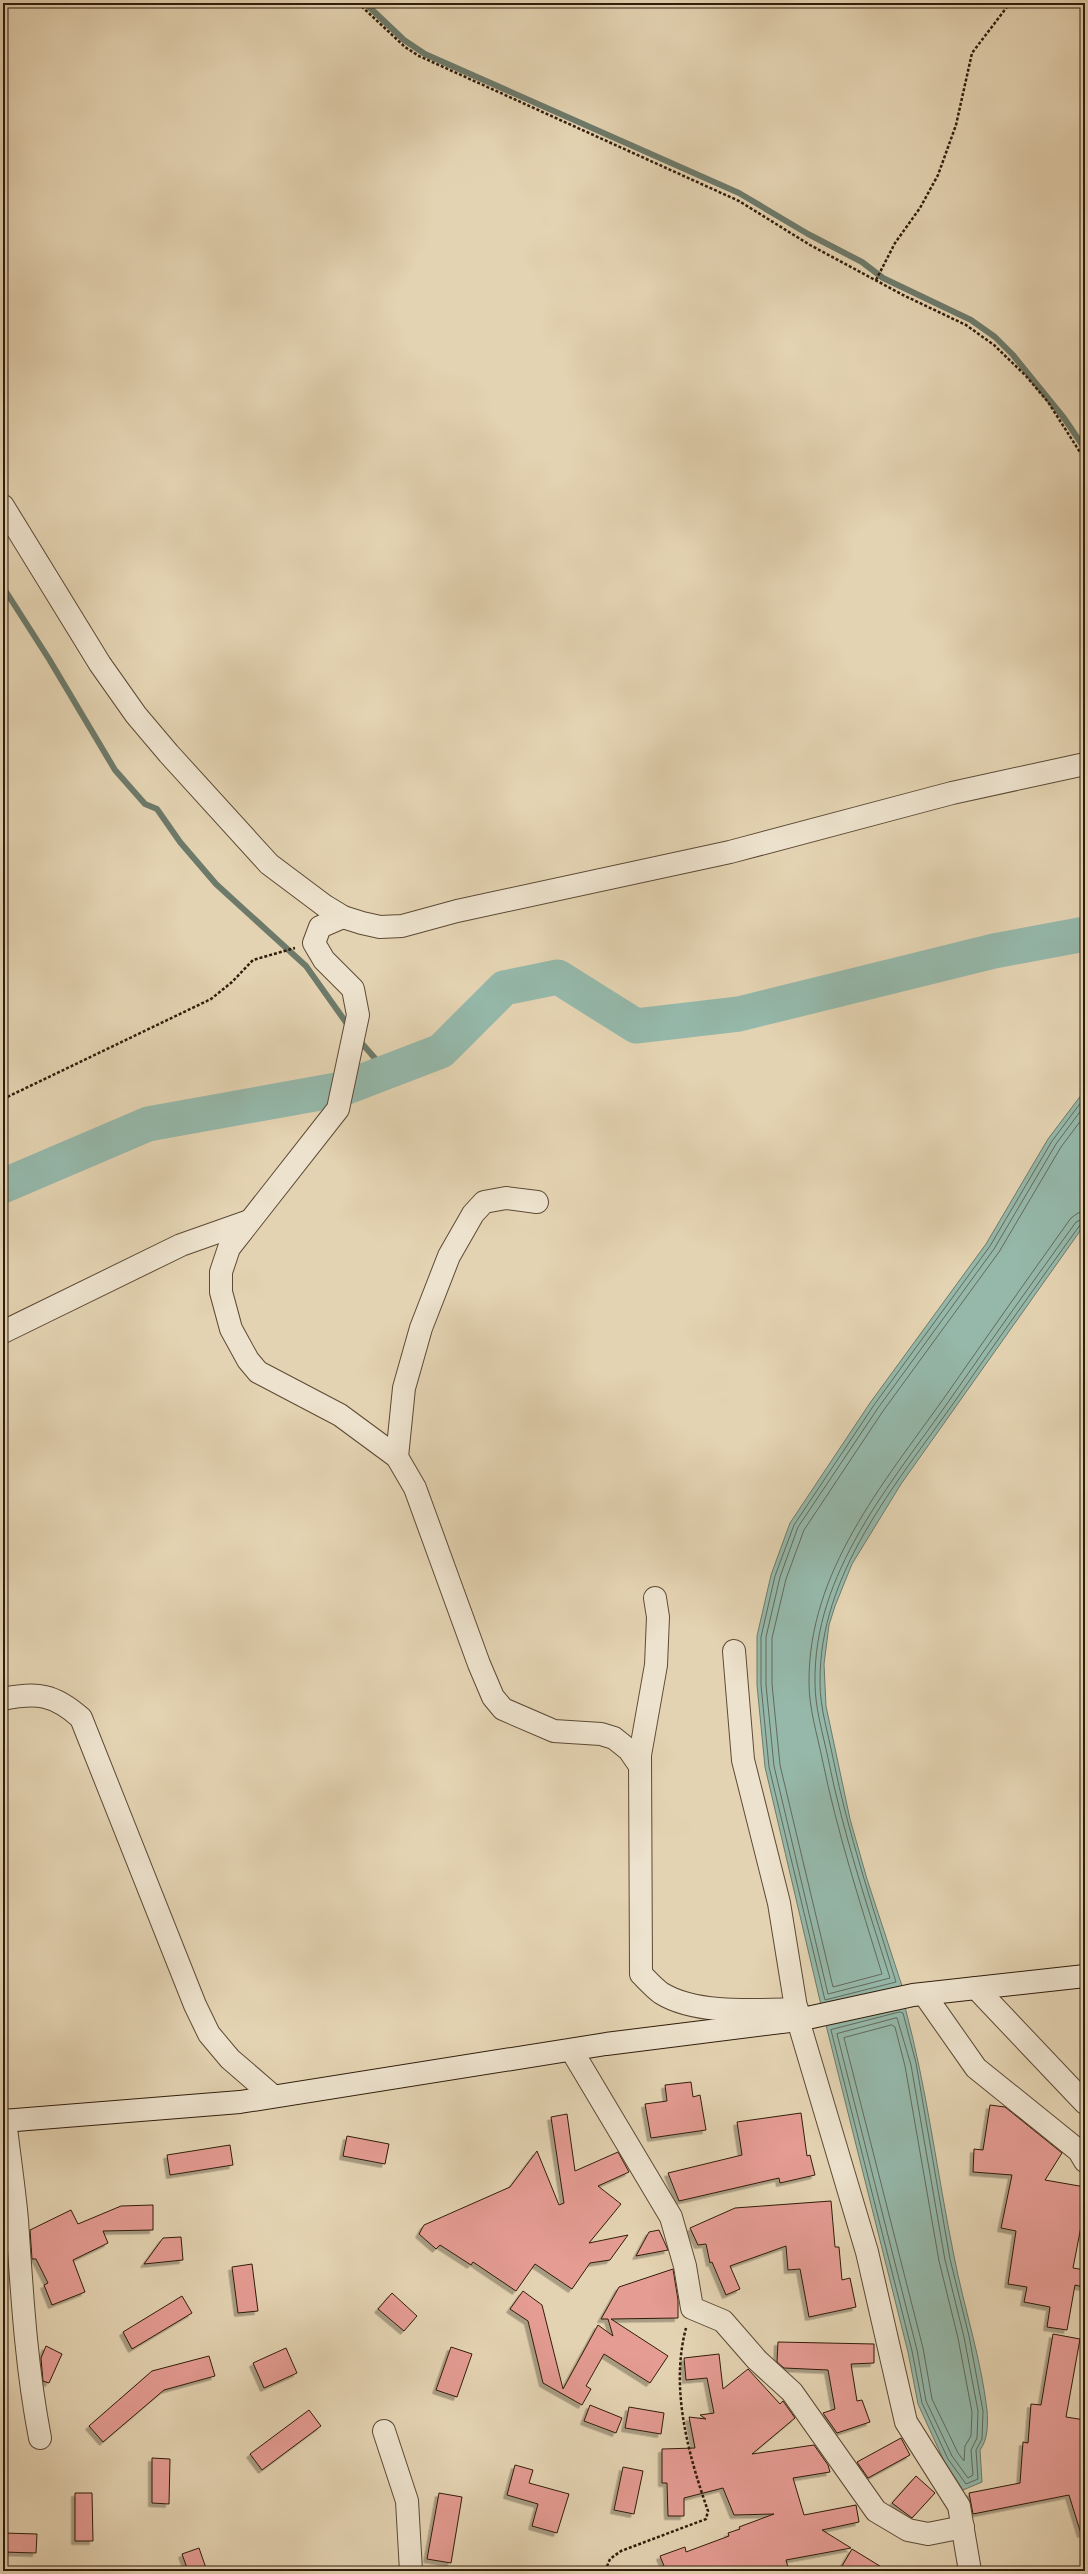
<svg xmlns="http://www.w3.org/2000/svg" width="1088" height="2574" viewBox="0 0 1088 2574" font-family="'Libre Caslon Text',serif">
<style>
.water{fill:#95b8aa;stroke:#6d7a6a}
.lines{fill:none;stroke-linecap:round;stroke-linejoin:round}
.shore{stroke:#626a5a;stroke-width:1}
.stream{stroke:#6d7a6a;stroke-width:6}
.river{stroke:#95b8aa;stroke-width:35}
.building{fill:#e59c93;stroke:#301d0b;filter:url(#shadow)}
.street-casing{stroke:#5d4a35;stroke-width:24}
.secondary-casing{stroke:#301d0b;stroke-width:24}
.path{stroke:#301d0b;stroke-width:2.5;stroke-dasharray:3 2;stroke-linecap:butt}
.street{stroke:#ede2cd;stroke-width:22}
.secondary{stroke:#ede2cd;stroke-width:22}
</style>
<defs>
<filter id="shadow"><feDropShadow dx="-3.5" dy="3.5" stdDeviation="0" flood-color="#0004"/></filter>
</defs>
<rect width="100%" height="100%" fill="#e4d3b2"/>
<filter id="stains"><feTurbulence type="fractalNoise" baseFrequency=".005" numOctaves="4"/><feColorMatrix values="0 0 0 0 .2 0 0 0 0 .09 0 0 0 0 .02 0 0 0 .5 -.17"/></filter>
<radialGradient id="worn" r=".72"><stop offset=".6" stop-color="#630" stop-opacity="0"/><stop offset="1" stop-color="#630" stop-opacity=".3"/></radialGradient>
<g class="water">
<path d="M1085 1090V1224L901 1484 852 1564 835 1606 829 1625 824 1664 826 1706 850 1819 867 1879 902 1986 821 2005 765 1767 757 1685V1636L771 1575 790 1523 870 1403 986 1244 1048 1139Z"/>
<path d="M905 2007C927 2089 937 2173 954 2256 964 2308 981 2358 987 2410 988 2425 988 2439 980 2450L982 2482 963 2490 944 2461 918 2404 908 2352 826 2025Z"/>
</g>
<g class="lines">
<g class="shore">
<path d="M1085 1097 1052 1141 990 1246 874 1405 794 1525 775 1576 761 1637V1685L769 1767 825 2000 896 1982C873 1907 848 1834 833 1758 828 1733 820 1708 820 1683 819 1573 895 1486 955 1401 996 1342 1038 1283 1080 1225L1085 1223"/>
<path d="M1085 1105 1056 1144 994 1249 878 1408 798 1527 780 1577 766 1637V1685L774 1766 828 1994 890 1978C867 1905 843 1833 828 1758 823 1734 815 1708 815 1683 813 1573 891 1484 951 1398 992 1339 1034 1280 1076 1222L1085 1218"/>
<path d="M1085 1115 1061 1147 999 1252 883 1411 804 1530 786 1579 772 1638V1684L780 1765 833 1987 882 1974C860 1902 837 1832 822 1758 817 1734 809 1708 809 1683 808 1572 883 1484 944 1398 986 1338 1028 1278 1071 1218L1078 1213 1085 1212"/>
<path d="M900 2012 903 2013 916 2063 950 2259 969 2336 983 2411 982 2439 976 2450 978 2479 966 2484 948 2459 922 2403 912 2351 831 2030Z"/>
<path d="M897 2018 911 2065 945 2260 964 2337 978 2411 977 2438 971 2450 973 2475 968 2478 952 2456 926 2401 917 2350 837 2034Z"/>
<path d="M892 2025 895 2027 905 2066 939 2261 958 2338 972 2412 971 2436 965 2446 964 2461 958 2453 932 2399 923 2348 844 2038Z"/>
</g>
<g class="stream">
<path d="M365 3 404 40 425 54 739 193 808 234 862 262 883 278 971 320 995 337 1013 355 1064 418 1085 449"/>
<path d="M3 587 49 659 115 770 145 804 157 809 180 842 216 884 306 966 350 1028"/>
<path d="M358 1039 387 1072"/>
</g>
<path class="river" d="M3 1186 148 1124 342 1089 441 1051 504 988 558 977 636 1026 739 1014 994 951 1085 934"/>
</g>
<g class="building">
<path d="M691 2082 693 2097 700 2095 706 2130 651 2138 645 2104 667 2101 665 2085Z"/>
<path d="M990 2105 1005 2107 1062 2153 1045 2180 1085 2187V2206L1073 2268 1085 2270V2278L1083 2287 1075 2285 1067 2330 1047 2327 1050 2307 1024 2302 1027 2287 1008 2284 1016 2231 1001 2228 1012 2175 973 2172 974 2149 983 2150Z"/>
<path d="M801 2113 807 2156 810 2155 815 2175 780 2183 779 2178 679 2201 668 2173 742 2155 737 2122Z"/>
<path d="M567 2114 575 2171 618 2152 629 2172 598 2186 621 2204 589 2243 628 2235 610 2260 590 2263 572 2289 535 2264 516 2291 473 2262 471 2265 440 2245 436 2249 419 2234 424 2225 510 2187 537 2151 559 2205 564 2203 551 2117Z"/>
<path d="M347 2136 389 2144 385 2164 343 2156Z"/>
<path d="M230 2145 233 2165 170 2175 167 2155Z"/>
<path d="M831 2201 835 2247H839L842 2280 850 2278 856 2307 809 2317 800 2269 788 2270 786 2246 730 2266 740 2289 726 2295 712 2262 710 2263 706 2244 698 2245 690 2228 735 2208Z"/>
<path d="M153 2205V2230L103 2231 108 2243 73 2260 85 2292 52 2305 44 2285 48 2283 36 2259H32L30 2230 71 2210 78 2224 121 2206Z"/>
<path d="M659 2230 668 2250 636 2256 649 2232Z"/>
<path d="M3 2234H5L7 2262H3Z"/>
<path d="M181 2237 183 2260 144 2264 163 2238Z"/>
<path d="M252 2264 258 2311 238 2313 232 2267Z"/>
<path d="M673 2269 678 2300V2318L611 2319 668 2356 650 2383 604 2354 586 2386 591 2389 582 2405 543 2383 528 2321 510 2309 523 2291 542 2305 563 2389 598 2325 613 2336 608 2319H601L619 2287Z"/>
<path d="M392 2293 417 2316 404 2331 378 2309Z"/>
<path d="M182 2296 192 2313 132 2349 123 2332Z"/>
<path d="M1053 2334 1080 2339 1066 2417 1085 2420V2533L1081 2534 1069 2495 973 2514 969 2493 1020 2483 1023 2442 1028 2443 1031 2404 1041 2405Z"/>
<path d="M778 2342 874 2344V2363L851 2364 857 2401 862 2400 870 2422 837 2433 823 2413 835 2409 828 2370 784 2368 777 2362Z"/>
<path d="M46 2346 62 2354 49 2383 43 2381 41 2358Z"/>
<path d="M451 2347 472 2354 457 2397 436 2390Z"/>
<path d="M286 2348 297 2373 264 2388 253 2363Z"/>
<path d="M719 2354 723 2389 748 2369 780 2404 783 2401 795 2418 752 2454 814 2445 828 2465 830 2472 793 2478 804 2515 856 2505 859 2522 822 2530 851 2548 786 2560 789 2571H666L660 2556 685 2547 686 2552 729 2536 728 2533 740 2529 739 2527 774 2514 734 2515 723 2488 684 2498V2516H668L667 2483H662V2449L695 2448 689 2417 706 2419 700 2415 714 2413 707 2378 686 2380 684 2358Z"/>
<path d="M209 2356 215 2376 164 2390 103 2442 89 2426 152 2371Z"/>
<path d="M590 2405 622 2418 616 2433 584 2421Z"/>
<path d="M629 2407 664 2413 661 2434 625 2428Z"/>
<path d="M309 2410 321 2426 262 2470 250 2454Z"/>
<path d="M901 2438 910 2455 868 2478 857 2462Z"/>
<path d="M152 2458 170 2459 169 2504 152 2503Z"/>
<path d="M515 2465 533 2470 529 2483 569 2494 557 2533 532 2526 538 2504 507 2495Z"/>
<path d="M623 2467 643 2471 634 2514 614 2510Z"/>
<path d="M916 2476 935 2493 912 2518 892 2503Z"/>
<path d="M75 2493H92L93 2541H75Z"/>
<path d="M439 2493 462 2497 451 2563 427 2559Z"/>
<path d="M3 2533 37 2534 36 2553 3 2552Z"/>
<path d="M199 2548 207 2571H188L182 2554Z"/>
<path d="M852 2549 888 2571H850L842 2566Z"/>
</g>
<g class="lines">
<defs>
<g id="street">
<path d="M3 506 100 664 136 715 169 754 269 864 325 906 343 917 362 923 380 927 402 926 457 911 730 852 952 793 1085 764"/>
<path d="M343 917 320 927 314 943 324 960 353 989 358 1015 338 1109 229 1248 221 1272V1292L231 1329 248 1360 258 1372 340 1415 397 1457"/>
<path d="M537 1202 506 1198 484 1202 473 1214 449 1256 421 1328 404 1388 397 1457 415 1488 479 1664 493 1697 503 1709 554 1731 601 1734 614 1738 629 1750 640 1766"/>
<path d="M3 1332 181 1245 249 1221"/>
<path d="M655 1598 658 1617 656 1665 640 1755 641 1974C647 1980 654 1988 661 1993 696 2015 757 2010 797 2009"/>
<path d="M734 1651 743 1760 779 1903 798 2020 867 2252 906 2422 959 2506 970 2571"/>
<path d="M3 1699C37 1692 54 1694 81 1718L195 2005 209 2034 230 2059 273 2096"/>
<path d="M976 1988 1085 2103"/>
<path d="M924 1994 976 2068 1079 2151 1085 2161"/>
<path d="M572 2051 671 2217 685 2266 692 2308 723 2321 757 2360 792 2392 876 2511 908 2530 928 2534 963 2527"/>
<path d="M5 2120C9 2154 14 2187 17 2220 22 2294 26 2366 40 2438"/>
<path d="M384 2431 407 2501 411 2571"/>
</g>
<path id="secondary" d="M3 2121 240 2102 606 2044 798 2020 913 1995 1085 1976"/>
</defs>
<use href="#street" class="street-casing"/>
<use href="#secondary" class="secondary-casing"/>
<g class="path">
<path d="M358 3 405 47 419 56 739 201 810 245 903 295 966 325 994 345 1026 376 1048 402 1085 460"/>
<path d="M876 280 895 243 920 208 938 175 956 125 972 53 1010 3"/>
<path d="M3 1099 211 999 232 982 253 960 295 948"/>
<path d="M605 2571 610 2559 621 2551 706 2519 708 2511C688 2454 670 2388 686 2328"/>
</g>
<use href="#street" class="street"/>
<use href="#secondary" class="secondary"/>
</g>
<rect width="1088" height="2574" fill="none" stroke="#e4d3b2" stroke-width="16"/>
<rect x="4" y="4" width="1080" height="2566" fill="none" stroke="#301d0b" stroke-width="2"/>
<rect x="8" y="8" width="1072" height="2558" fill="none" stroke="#301d0b"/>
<rect width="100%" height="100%" filter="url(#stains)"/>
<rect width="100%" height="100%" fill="url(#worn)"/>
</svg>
